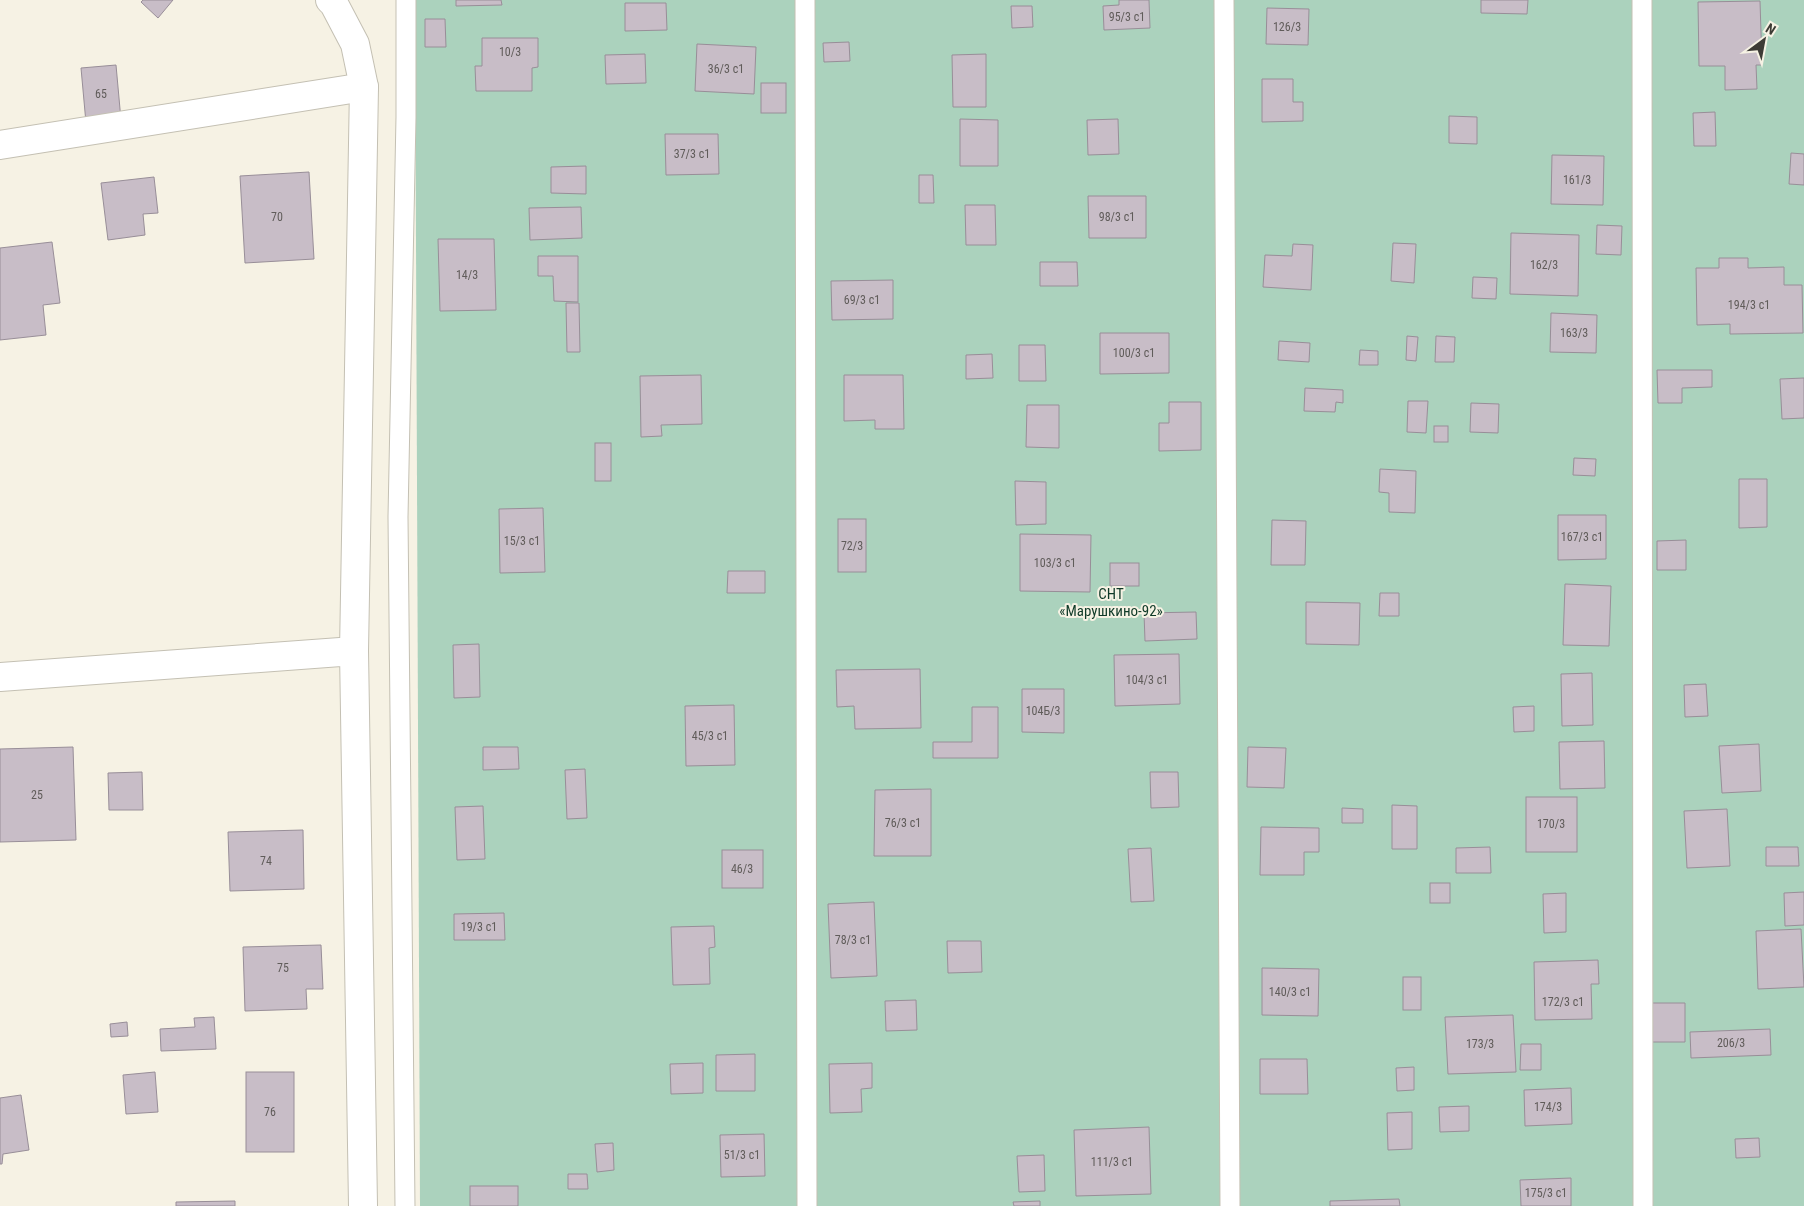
<svg xmlns="http://www.w3.org/2000/svg" width="1804" height="1206" viewBox="0 0 1804 1206" font-family="'Roboto Condensed',sans-serif">
<style>
.green{fill:#abd2bd}
.building{fill:#c8bdc7;stroke:#988e98}
.lines{fill:none;stroke-linecap:round;stroke-linejoin:round}
.lane-casing{stroke:#c4c0b3;stroke-width:21}
.street-casing{stroke:#c4c0b3;stroke-width:30}
.lane{stroke:#fff;stroke-width:19}
.street{stroke:#fff;stroke-width:28}
.labels{text-anchor:middle;stroke-width:4;stroke-linejoin:round;paint-order:stroke}
.number-label{font-size:12px;fill:#605c5a}
.park-label{font-size:15px;fill:#0e3927;stroke:#f6f2e4}
</style>
<rect width="100%" height="100%" fill="#f6f2e4"/>
<path class="green" d="M415 0H1804V1206H420Z"/>
<g class="building">
<path d="M143 0H173L158 18 141 2Z"/>
<path d="M456 0H501L502 5 456 6Z"/>
<path d="M1119 0H1149L1150 28 1104 30 1103 6 1119 5Z"/>
<path d="M1481 0H1528L1527 14 1481 13Z"/>
<path d="M1760 1 1762 65H1756L1757 89 1725 90V66H1699L1698 2Z"/>
<path d="M625 3H666L667 30 625 31Z"/>
<path d="M1011 6H1032L1033 27 1012 28Z"/>
<path d="M1267 8 1309 9 1308 45 1266 44Z"/>
<path d="M425 19H445L446 47H425Z"/>
<path d="M482 38H538V67L532 68V91H476L475 66H482Z"/>
<path d="M849 42 850 61 824 62 823 43Z"/>
<path d="M697 44 756 47 754 94 695 91Z"/>
<path d="M645 54 646 83 606 84 605 55Z"/>
<path d="M986 54V107H953L952 55Z"/>
<path d="M116 65 121 120 86 123 81 68Z"/>
<path d="M1262 79H1293V102H1303V121L1262 122Z"/>
<rect x="761" y="83" width="25" height="30"/>
<path d="M1715 112 1716 146H1694L1693 113Z"/>
<path d="M1449 116 1477 117V144L1449 143Z"/>
<path d="M960 119 998 120V166H960Z"/>
<path d="M1118 119 1119 154 1088 155 1087 120Z"/>
<path d="M665 134H718L719 174 666 175Z"/>
<path d="M1791 153 1804 154V185L1789 184Z"/>
<path d="M1552 155 1604 156 1603 205 1551 204Z"/>
<path d="M586 166V194L551 193V167Z"/>
<path d="M309 172 314 259 245 263 240 176Z"/>
<path d="M919 175H933L934 203H919Z"/>
<path d="M154 177 158 213 143 214 145 235 108 240 101 183Z"/>
<path d="M1088 196H1146V238H1089Z"/>
<path d="M965 205H995L996 245H966Z"/>
<path d="M581 207 582 238 530 240 529 208Z"/>
<path d="M1597 225 1622 226 1621 255 1596 254Z"/>
<path d="M1511 233 1579 235 1578 296 1510 294Z"/>
<path d="M438 239H494L496 310 440 311Z"/>
<path d="M52 242 60 303 43 305 46 335 0 340V248Z"/>
<path d="M1393 243 1416 244 1414 283 1391 281Z"/>
<path d="M1293 244 1313 245 1311 290 1263 287 1265 255 1292 256Z"/>
<path d="M538 256H578V302L554 301 553 276H538Z"/>
<path d="M1719 258H1748V268L1784 267V285H1802L1803 333 1730 334V324L1697 325 1696 268H1719Z"/>
<path d="M1040 262H1077L1078 286H1040Z"/>
<path d="M1473 277 1497 278 1496 299 1472 298Z"/>
<path d="M893 280V319L832 320 831 281Z"/>
<path d="M566 303H579L580 352H567Z"/>
<path d="M1551 313 1597 315 1596 353 1550 352Z"/>
<path d="M1100 333H1169V373L1100 374Z"/>
<path d="M1407 336 1418 337 1416 361 1406 360Z"/>
<path d="M1436 336 1455 337 1454 362H1435Z"/>
<path d="M1279 341 1310 343 1309 362 1278 360Z"/>
<path d="M1019 345H1045L1046 381H1019Z"/>
<path d="M1360 350 1378 351V365H1359Z"/>
<path d="M992 354 993 378 966 379V355Z"/>
<path d="M1657 370H1712V387L1682 388V403H1658Z"/>
<path d="M701 375 702 424 661 425 662 436 641 437 640 376Z"/>
<path d="M844 375H903L904 429H875V420L844 421Z"/>
<path d="M1804 378V418L1782 419 1780 379Z"/>
<path d="M1305 388 1343 390V403L1336 402 1335 412 1304 411Z"/>
<path d="M1408 401H1428L1426 433 1407 432Z"/>
<path d="M1169 402H1201V450L1159 451V423H1169Z"/>
<path d="M1471 403 1499 404 1498 433 1470 432Z"/>
<path d="M1027 405H1059V448L1026 447Z"/>
<rect x="1434" y="426" width="14" height="16"/>
<rect x="595" y="443" width="16" height="38"/>
<path d="M1574 458 1596 459 1595 476 1573 475Z"/>
<path d="M1380 469 1416 471 1415 513 1389 512V493L1379 492Z"/>
<path d="M1739 479H1767V527L1739 528Z"/>
<path d="M1015 481 1046 482V524L1016 525Z"/>
<path d="M543 508 545 572 500 573 499 509Z"/>
<path d="M1558 515H1606V559L1558 560Z"/>
<rect x="838" y="519" width="28" height="53"/>
<path d="M1272 520 1306 521 1305 565H1271Z"/>
<path d="M1020 534 1091 535 1090 592 1020 591Z"/>
<path d="M1686 540V570H1657V541Z"/>
<rect x="1110" y="563" width="29" height="23"/>
<path d="M728 571H765V593H727Z"/>
<path d="M1565 584 1611 586 1609 646 1563 645Z"/>
<path d="M1380 593H1399V616H1379Z"/>
<path d="M1306 602 1360 603 1359 645 1306 644Z"/>
<path d="M1196 612 1197 639 1145 641 1144 613Z"/>
<path d="M479 644 480 697 454 698 453 645Z"/>
<path d="M1179 654 1180 704 1115 706 1114 655Z"/>
<path d="M920 669 921 728 855 729 854 706 837 707 836 670Z"/>
<path d="M1592 673 1593 725 1562 726 1561 674Z"/>
<path d="M1706 684 1708 716 1685 717 1684 685Z"/>
<path d="M1022 689H1064V733L1022 732Z"/>
<path d="M734 705 735 765 686 766 685 706Z"/>
<path d="M1534 706V731L1514 732 1513 707Z"/>
<path d="M972 707H998V758H933V742H972Z"/>
<path d="M1604 741 1605 788 1560 789 1559 742Z"/>
<path d="M1759 744 1761 791 1722 793 1719 746Z"/>
<path d="M73 747 76 840 0 842V749Z"/>
<path d="M483 747H518L519 769 483 770Z"/>
<path d="M1248 747 1286 748 1284 788 1247 787Z"/>
<path d="M585 769 587 818 567 819 565 770Z"/>
<path d="M142 772 143 810H109L108 773Z"/>
<path d="M1150 772H1178L1179 807 1151 808Z"/>
<path d="M931 789V856H874L875 790Z"/>
<rect x="1526" y="797" width="51" height="55"/>
<path d="M1392 805 1417 806V849H1392Z"/>
<path d="M483 806 485 859 457 860 455 807Z"/>
<path d="M1342 808 1363 809V823H1342Z"/>
<path d="M1727 809 1730 866 1687 868 1684 811Z"/>
<path d="M1261 827 1319 828V852H1304V875H1260Z"/>
<path d="M303 830 304 889 230 891 228 832Z"/>
<path d="M1490 847 1491 873H1456V848Z"/>
<path d="M1766 847H1798L1799 866H1766Z"/>
<path d="M1151 848 1154 901 1131 902 1128 849Z"/>
<rect x="722" y="850" width="41" height="38"/>
<rect x="1430" y="883" width="20" height="20"/>
<path d="M1804 892V925L1785 926 1784 893Z"/>
<path d="M1566 893V932L1544 933 1543 894Z"/>
<path d="M874 902 877 976 831 978 828 904Z"/>
<path d="M504 913 505 940H454V914Z"/>
<path d="M714 926 715 947 709 948 710 984 673 985 671 927Z"/>
<path d="M1801 929 1804 987 1758 989 1756 931Z"/>
<path d="M947 941H981L982 972 948 973Z"/>
<path d="M321 945 323 989H306L307 1009 245 1011 243 947Z"/>
<path d="M1598 960 1599 984H1591L1592 1019 1535 1020 1534 962Z"/>
<path d="M1262 968 1319 969 1318 1016 1262 1015Z"/>
<rect x="1403" y="977" width="18" height="33"/>
<path d="M916 1000 917 1030 886 1031 885 1001Z"/>
<path d="M1649 1003H1685V1042H1650Z"/>
<path d="M1513 1015 1516 1072 1448 1074 1445 1017Z"/>
<path d="M214 1017 216 1049 161 1051 160 1029 195 1027 194 1018Z"/>
<path d="M127 1022 128 1036 111 1037 110 1024Z"/>
<path d="M1770 1029 1771 1055 1691 1058 1690 1032Z"/>
<path d="M1521 1044H1541V1070H1520Z"/>
<path d="M755 1054V1091H716V1055Z"/>
<path d="M1260 1059H1307L1308 1094H1260Z"/>
<path d="M703 1063V1093L671 1094 670 1064Z"/>
<path d="M872 1063V1088L861 1089 862 1112 830 1113 829 1064Z"/>
<path d="M1414 1067V1090L1397 1091 1396 1068Z"/>
<path d="M155 1072 158 1112 126 1114 123 1075Z"/>
<rect x="246" y="1072" width="48" height="80"/>
<path d="M1571 1088 1572 1124 1525 1126 1524 1090Z"/>
<path d="M21 1095 29 1150 3 1154 2 1164H0V1098Z"/>
<path d="M1469 1106V1131L1440 1132 1439 1107Z"/>
<path d="M1412 1112V1149L1388 1150 1387 1113Z"/>
<path d="M1149 1127 1151 1194 1076 1196 1074 1130Z"/>
<path d="M764 1134 765 1176 721 1177 720 1135Z"/>
<path d="M1759 1138 1760 1157 1736 1158 1735 1139Z"/>
<path d="M613 1143 614 1170 597 1172 595 1144Z"/>
<path d="M1044 1155 1045 1191 1019 1192 1017 1156Z"/>
<path d="M568 1174H587L588 1189H568Z"/>
<path d="M1571 1178V1206H1521L1520 1180Z"/>
<rect x="470" y="1186" width="48" height="20"/>
<path d="M1399 1199 1400 1206H1330V1201Z"/>
<path d="M235 1201V1206H176V1202Z"/>
<path d="M1040 1201V1206H1014L1013 1202Z"/>
</g>
<g class="lines">
<defs>
<g id="lane">
<path d="M805 0 807 1206"/>
<path d="M1224 0 1230 1206"/>
<path d="M1642 0 1643 1206"/>
<path d="M405 1206 398 517 406 117V0"/>
</g>
<g id="street">
<path d="M330 0 334 4 355 44 364 87 354 651"/>
<path d="M0 145 364 87"/>
<path d="M0 677 354 651 363 1206"/>
</g>
</defs>
<use href="#lane" class="lane-casing"/>
<use href="#street" class="street-casing"/>
<use href="#lane" class="lane"/>
<use href="#street" class="street"/>
</g>
<g class="labels">
<g class="number-label">
<text x="1127" y="21">95/3 с1</text>
<text x="1287" y="31">126/3</text>
<text x="510" y="56">10/3</text>
<text x="726" y="73">36/3 с1</text>
<text x="101" y="98">65</text>
<text x="692" y="158">37/3 с1</text>
<text x="1577" y="184">161/3</text>
<text x="277" y="221">70</text>
<text x="1117" y="221">98/3 с1</text>
<text x="1544" y="269">162/3</text>
<text x="467" y="279">14/3</text>
<text x="862" y="304">69/3 с1</text>
<text x="1749" y="309">194/3 с1</text>
<text x="1574" y="337">163/3</text>
<text x="1134" y="357">100/3 с1</text>
<text x="1582" y="541">167/3 с1</text>
<text x="522" y="545">15/3 с1</text>
<text x="852" y="550">72/3</text>
<text x="1055" y="567">103/3 с1</text>
<text x="1147" y="684">104/3 с1</text>
<text x="1043" y="715">104Б/3</text>
<text x="710" y="740">45/3 с1</text>
<text x="37" y="799">25</text>
<text x="903" y="827">76/3 с1</text>
<text x="1551" y="828">170/3</text>
<text x="266" y="865">74</text>
<text x="742" y="873">46/3</text>
<text x="479" y="931">19/3 с1</text>
<text x="853" y="944">78/3 с1</text>
<text x="283" y="972">75</text>
<text x="1290" y="996">140/3 с1</text>
<text x="1563" y="1006">172/3 с1</text>
<text x="1731" y="1047">206/3</text>
<text x="1480" y="1048">173/3</text>
<text x="1548" y="1111">174/3</text>
<text x="270" y="1116">76</text>
<text x="742" y="1159">51/3 с1</text>
<text x="1112" y="1166">111/3 с1</text>
<text x="1546" y="1197">175/3 с1</text>
</g>
<g class="park-label">
<text x="1111" y="599">СНТ<tspan x="1111" dy="17">«Марушкино-92»</tspan></text>
</g>
</g>
<g transform="translate(1764 40) rotate(32)" stroke="#f6f2e4" stroke-width="4" paint-order="stroke">
<path d="M0-4L9 19L0 12L-9 19Z" fill="#3d3b35"/>
<text y="-8" font-size="14" font-weight="bold" text-anchor="middle" fill="#3d3b35">N</text>
</g>
</svg>
